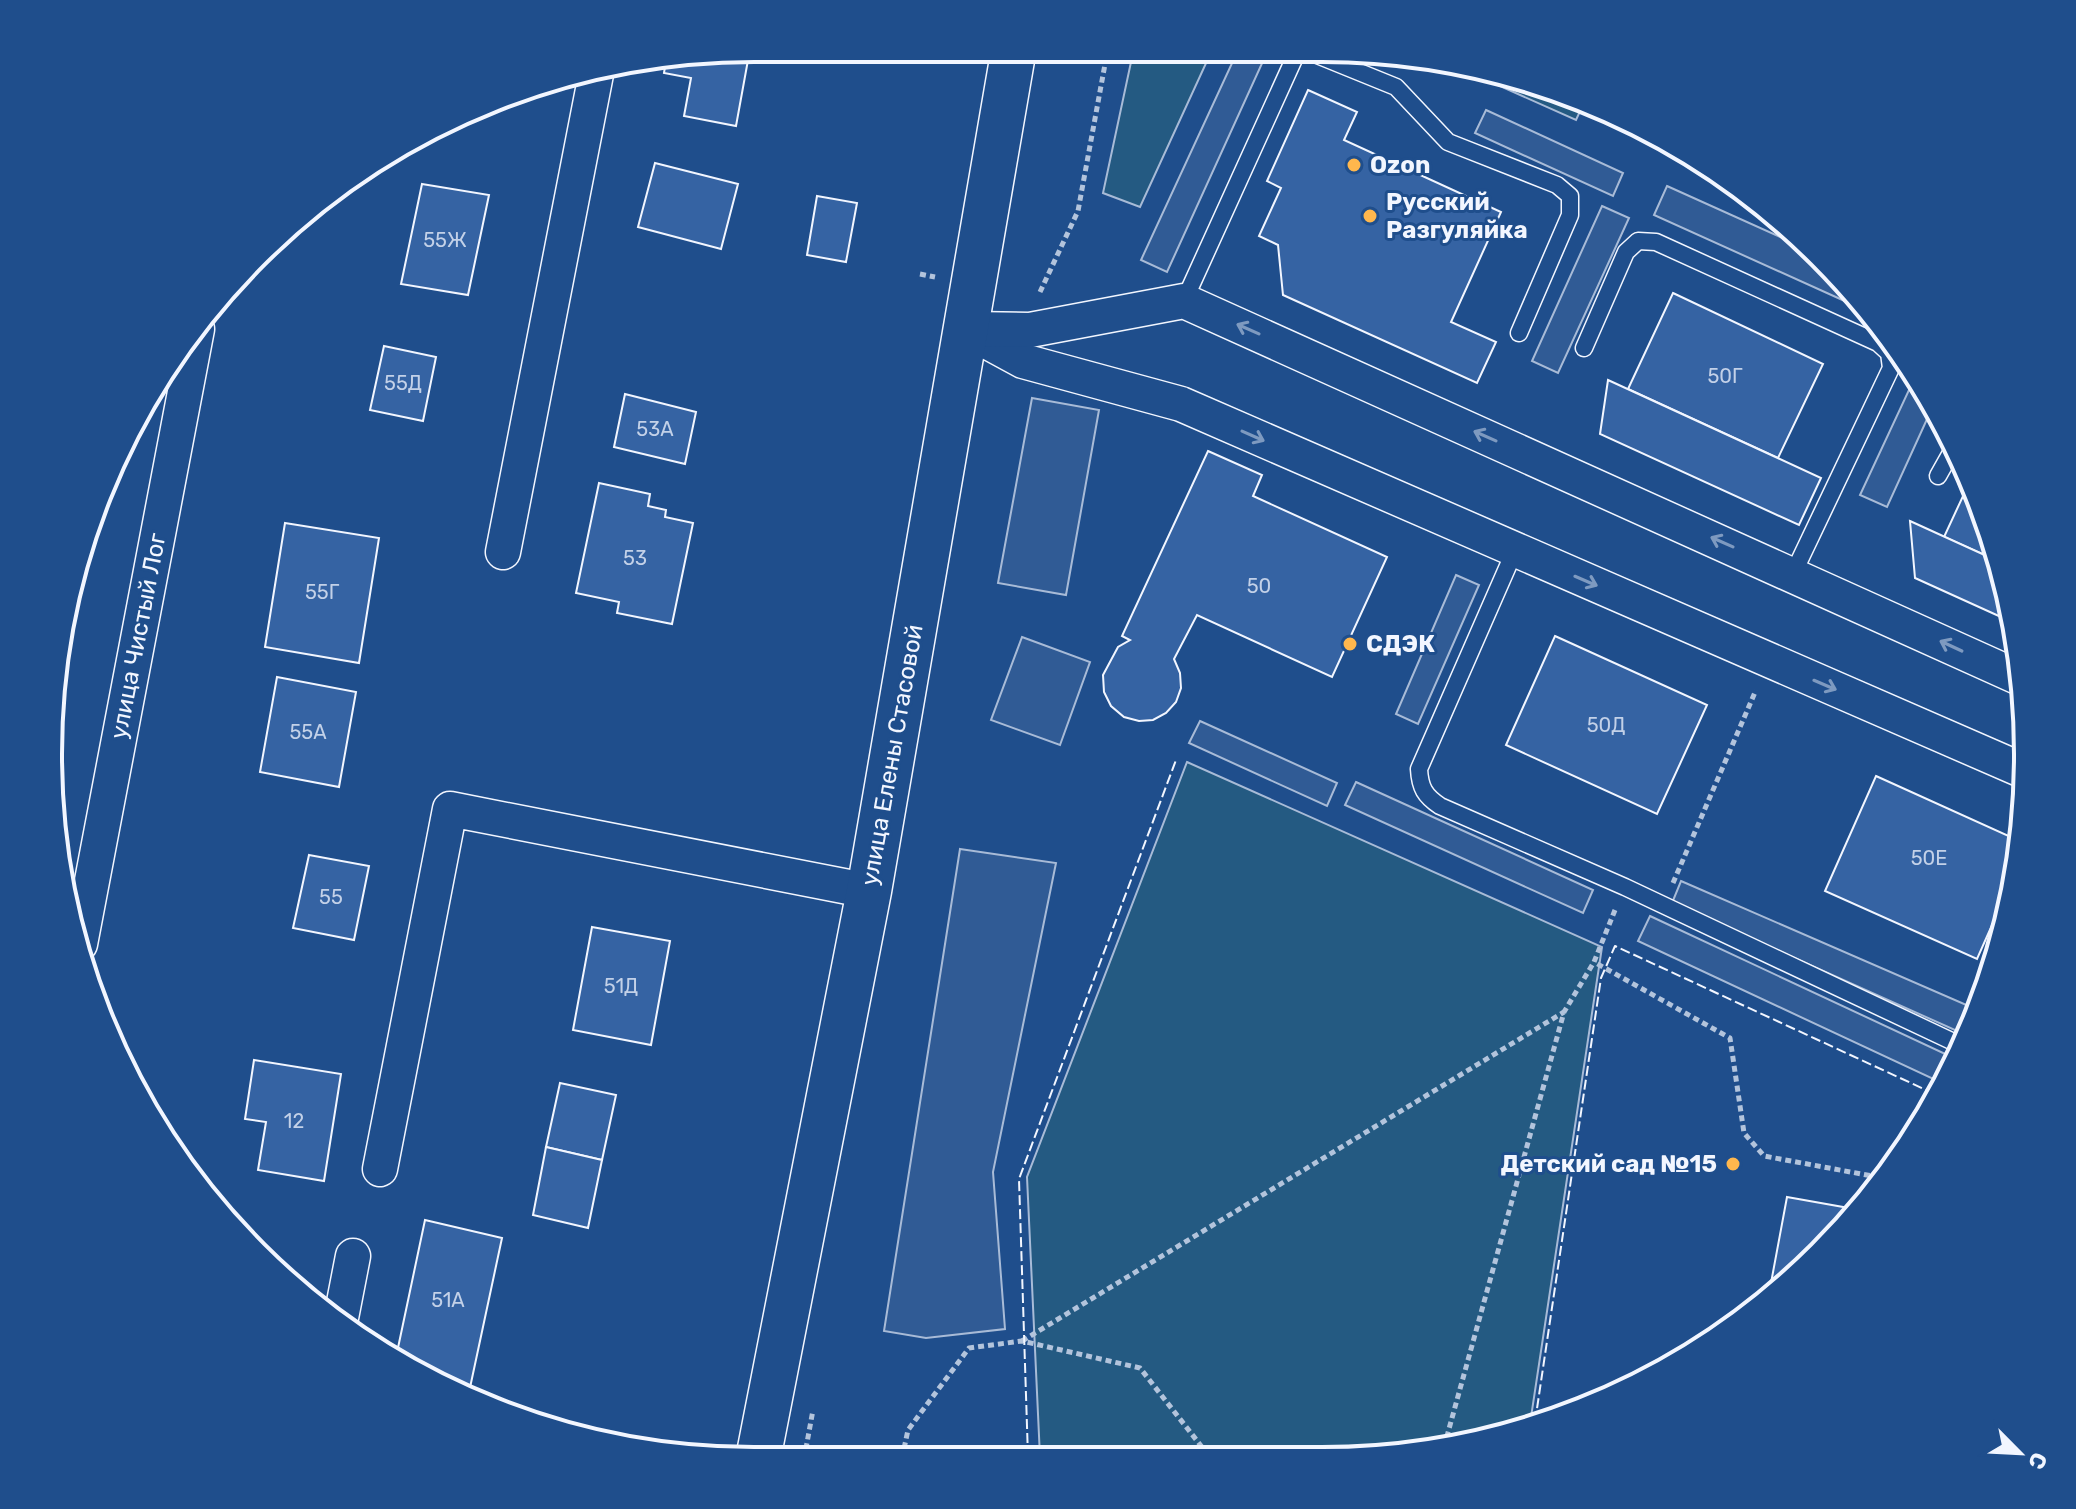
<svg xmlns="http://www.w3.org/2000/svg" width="2076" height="1509" viewBox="0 0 2076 1509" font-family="Rubik,sans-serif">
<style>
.green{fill:#245a82;stroke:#a8bbd7;stroke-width:2}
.parking{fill:#305b95;stroke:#a8bbd7;stroke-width:2}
.building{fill:#3563a3;stroke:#f2f6ff;stroke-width:2}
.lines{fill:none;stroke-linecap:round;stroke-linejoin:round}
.service-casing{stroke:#f2f6ff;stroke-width:19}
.minor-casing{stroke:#f2f6ff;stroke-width:37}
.secondary-casing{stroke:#f2f6ff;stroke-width:47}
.path{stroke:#b3c4dc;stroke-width:5;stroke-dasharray:6 4;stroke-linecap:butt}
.service{stroke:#1f4e8c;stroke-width:16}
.minor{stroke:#1f4e8c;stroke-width:34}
.secondary{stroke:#1f4e8c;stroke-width:44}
.fence{stroke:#f2f6ff;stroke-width:2;stroke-dasharray:10 4;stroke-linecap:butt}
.oneway{stroke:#7e9ac0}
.poi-dot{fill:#ffb74d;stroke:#1f4e8c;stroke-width:3}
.labels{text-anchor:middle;stroke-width:6;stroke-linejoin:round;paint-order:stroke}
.number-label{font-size:20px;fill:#c3d1e8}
.poi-label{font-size:24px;font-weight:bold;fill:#f2f6ff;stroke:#1f4e8c;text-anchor:start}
.street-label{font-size:24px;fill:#f2f6ff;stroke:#1f4e8c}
.rim{fill:none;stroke:#f2f6ff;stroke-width:4}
</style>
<rect width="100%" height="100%" fill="#1f4e8c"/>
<g class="green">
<path d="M1134 48H1213L1140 207 1103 193Z"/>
<path d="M1453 65 1504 72 1582 107 1576 120Z"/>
<path d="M1187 762 1602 947 1530 1424 1414 1455 1040 1457 1027 1177Z"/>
</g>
<g class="parking">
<path d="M1239 48H1269L1167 272 1141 260Z"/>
<path d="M1486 110 1623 173 1613 196 1475 133Z"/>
<path d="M1667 186 1798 245 1869 312 1654 215Z"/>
<path d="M1602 206 1629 218 1558 373 1532 361Z"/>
<path d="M1915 377 1933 406 1887 507 1860 495Z"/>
<path d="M1032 398 1099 410 1066 595 998 583Z"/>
<path d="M1456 575 1479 585 1418 724 1396 714Z"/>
<path d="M1022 637 1090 662 1060 745 991 720Z"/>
<path d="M1200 721 1337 783 1327 806 1189 743Z"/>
<path d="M1356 782 1593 890 1583 913 1345 805Z"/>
<path d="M960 849 1056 863 993 1172 1005 1329 926 1338 884 1331Z"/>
<path d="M1681 881 1978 1010 1966 1035 1672 903Z"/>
<path d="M1650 916 1956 1059 1944 1084 1638 941Z"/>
</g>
<g class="building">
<path d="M750 49 736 126 684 116 691 78 664 73 666 60Z"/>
<path d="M1308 90 1357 112 1344 140 1501 212 1451 322 1496 342 1477 383 1283 295 1278 245 1259 236 1281 188 1267 181Z"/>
<path d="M655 163 738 184 721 249 638 227Z"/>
<path d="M422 184 489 195 468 295 401 284Z"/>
<path d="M817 196 857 203 846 262 807 255Z"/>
<path d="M1673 293 1823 364 1778 458 1628 389Z"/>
<path d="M384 346 436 357 423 421 370 410Z"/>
<path d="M1608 380 1821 478 1799 525 1600 434Z"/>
<path d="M625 394 696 412 685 464 614 447Z"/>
<path d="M1208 451 1262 475 1253 496 1387 557 1332 677 1197 615 1174 659 1180 673 1181 688 1176 702 1166 713 1153 720 1139 721 1124 717 1111 706 1104 692 1103 675 1118 647 1130 640 1122 636Z"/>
<path d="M1970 481 2000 562 1944 537Z"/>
<path d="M599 483 650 494 648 506 666 510 665 517 693 523 672 624 617 613 619 602 576 593Z"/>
<path d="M1910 521 2000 562 2012 622 1915 578Z"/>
<path d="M285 523 379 538 359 663 265 647Z"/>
<path d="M1555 636 1707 705 1657 814 1506 745Z"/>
<path d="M277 677 356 692 339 787 260 772Z"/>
<path d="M1876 776 2022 842 2017 869 1977 959 1825 891Z"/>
<path d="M309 855 369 866 354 940 293 928Z"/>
<path d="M592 927 670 941 651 1045 573 1030Z"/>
<path d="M254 1060 341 1074 324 1181 258 1170 266 1122 245 1119Z"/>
<path d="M560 1083 616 1095 602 1160 546 1147Z"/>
<path d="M546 1147 602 1160 588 1228 533 1215Z"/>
<path d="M1787 1197 1860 1210 1853 1220 1783 1285 1771 1283Z"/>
<path d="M425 1220 502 1238 468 1397 395 1362Z"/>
</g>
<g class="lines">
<defs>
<g id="service">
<path d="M1300 48 1396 87 1448 142 1557 185 1570 196V215L1519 333"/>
<path d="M1184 301 1299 48"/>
<path d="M1584 348 1626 252 1638 241 1656 242 1878 343 1889 353 1891 368 1793 574"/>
<path d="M1938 476 1956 444"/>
<path d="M1515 550 1419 769C1420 788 1425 796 1440 806L1625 887 1962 1046"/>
</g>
<g id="minor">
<path d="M964 329 1023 361 1181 404 2024 771"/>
<path d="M970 329 1030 330 1184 301 2022 679"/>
<path d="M503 552 597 69"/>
<path d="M80 944 197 329"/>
<path d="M380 1169 450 809 869 891"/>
<path d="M340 1323 353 1256"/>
</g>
<path id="secondary" d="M758 1459 869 891 1014 48"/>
</defs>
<use href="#service" class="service-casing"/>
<use href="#minor" class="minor-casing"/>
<use href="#secondary" class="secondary-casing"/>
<g class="path">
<path d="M920 274 935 277"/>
<path d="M1040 292 1078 211 1108 48"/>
<path d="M1673 883 1756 690"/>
<path d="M1615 910 1594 962 1730 1038 1744 1133 1764 1156 1883 1178"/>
<path d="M1022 1341 1564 1012"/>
<path d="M1444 1447 1564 1012 1594 962"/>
<path d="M902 1458 908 1430 969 1348 1022 1341 1140 1368 1209 1456"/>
<path d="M804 1459 813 1410"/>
</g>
<use href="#service" class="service"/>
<use href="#minor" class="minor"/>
<use href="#secondary" class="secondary"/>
<g class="fence">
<path d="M1535 1422 1601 978 1615 946 1939 1096"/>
<path d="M1028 1457 1019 1179 1176 760"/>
</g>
</g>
<defs><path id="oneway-shaft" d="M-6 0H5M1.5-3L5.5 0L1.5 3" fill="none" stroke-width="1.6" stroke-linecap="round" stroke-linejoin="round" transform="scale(2)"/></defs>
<g class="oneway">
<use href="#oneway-shaft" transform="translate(1248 329) rotate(-156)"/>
<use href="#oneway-shaft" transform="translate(1253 436) rotate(24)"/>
<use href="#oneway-shaft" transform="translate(1485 436) rotate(-156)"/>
<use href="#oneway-shaft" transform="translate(1722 542) rotate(-156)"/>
<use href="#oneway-shaft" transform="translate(1586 581) rotate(23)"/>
<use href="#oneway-shaft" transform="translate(1951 646) rotate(-155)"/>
<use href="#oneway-shaft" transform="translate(1825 685) rotate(23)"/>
</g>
<g class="poi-dot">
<circle cx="1354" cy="165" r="8"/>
<circle cx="1370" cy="216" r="8"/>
<circle cx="1350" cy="644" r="8"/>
<circle cx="1733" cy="1164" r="8"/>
</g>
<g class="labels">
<g class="number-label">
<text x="445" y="247">55Ж</text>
<text x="1725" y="383">50Г</text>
<text x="403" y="390">55Д</text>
<text x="655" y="436">53А</text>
<text x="635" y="565">53</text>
<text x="1259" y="593">50</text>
<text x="322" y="599">55Г</text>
<text x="1606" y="732">50Д</text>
<text x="308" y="739">55А</text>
<text x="1929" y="865">50Е</text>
<text x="331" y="904">55</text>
<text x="621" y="993">51Д</text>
<text x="294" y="1128">12</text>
<text x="448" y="1307">51А</text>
</g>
<g class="poi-label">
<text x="1370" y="173">Ozon</text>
<text x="1386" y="210">Русский<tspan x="1386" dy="28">Разгуляйка</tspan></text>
<text x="1366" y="652">СДЭК</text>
<text x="1717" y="1172" text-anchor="end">Детский сад №15</text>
</g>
<g class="street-label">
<text transform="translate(138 636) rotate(-79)" y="8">улица Чистый Лог</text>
<text transform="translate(892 755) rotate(-80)" y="8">улица Елены Стасовой</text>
</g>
</g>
<path d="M0 0H2076V1509H0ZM754 62H1322A692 692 0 0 1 2014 754V755A692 692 0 0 1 1322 1447H754A692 692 0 0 1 62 755V754A692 692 0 0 1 754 62Z" fill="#1f4e8c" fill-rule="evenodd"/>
<path class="rim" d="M754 62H1322A692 692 0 0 1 2014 754V755A692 692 0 0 1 1322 1447H754A692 692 0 0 1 62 755V754A692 692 0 0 1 754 62Z"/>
<g transform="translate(2020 1453) rotate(114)" stroke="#1f4e8c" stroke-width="6" paint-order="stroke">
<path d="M0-6L14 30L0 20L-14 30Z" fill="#f2f6ff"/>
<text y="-12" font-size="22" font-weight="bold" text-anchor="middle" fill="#f2f6ff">С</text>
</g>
</svg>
